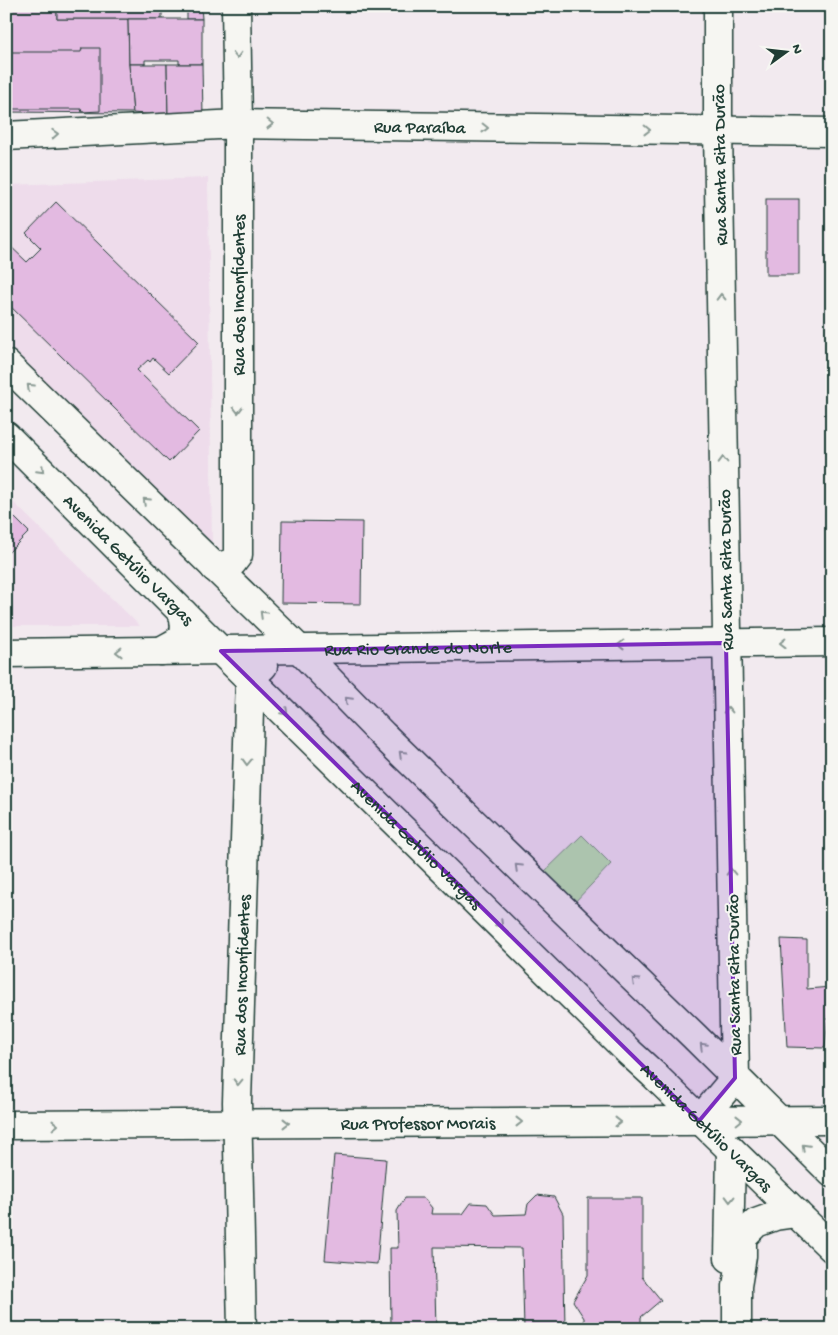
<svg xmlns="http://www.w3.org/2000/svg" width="838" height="1335" viewBox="0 0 838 1335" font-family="'Gochi Hand',sans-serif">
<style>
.built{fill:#eedceb}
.green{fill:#b8eaaa;stroke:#6c946f}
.building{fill:#e3bae1;stroke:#1f3d34}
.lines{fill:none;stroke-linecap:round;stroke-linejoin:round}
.minor-casing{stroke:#1f3d34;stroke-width:31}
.major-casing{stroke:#1f3d34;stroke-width:31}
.minor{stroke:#f6f6f2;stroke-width:28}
.major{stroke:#f6f6f2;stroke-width:28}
.oneway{stroke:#8a9a93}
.marked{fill:#7b2cbf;fill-opacity:0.2;stroke:#7b2cbf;stroke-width:4;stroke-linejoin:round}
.labels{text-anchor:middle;stroke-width:4;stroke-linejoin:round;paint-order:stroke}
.street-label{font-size:18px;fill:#1f3d34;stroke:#f6f6f2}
</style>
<rect width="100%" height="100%" fill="#f2eaef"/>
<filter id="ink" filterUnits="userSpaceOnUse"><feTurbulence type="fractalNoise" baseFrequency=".02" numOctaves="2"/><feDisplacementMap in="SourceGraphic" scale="10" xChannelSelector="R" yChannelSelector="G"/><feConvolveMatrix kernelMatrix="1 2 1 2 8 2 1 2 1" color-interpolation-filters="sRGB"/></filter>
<g filter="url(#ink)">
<g class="built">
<path d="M208 178 212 554 6 347V185Z"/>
<path d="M6 495 140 626H6Z"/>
</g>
<path class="green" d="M582 835 611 864 571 906 541 875Z"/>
<g class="building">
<path d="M6 6H57V19H128L129 64 133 113 6 112Z"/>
<path d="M57 6H79V8L201 6 202 19H187V7L162 9V19H57Z"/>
<path d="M128 19H202V64H179V60H145V64H129Z"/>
<path d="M82 48H100V111L82 112 81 109H6V52H81Z"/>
<path d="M129 64H167L168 116 133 113Z"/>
<path d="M167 64H202L203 117 168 116Z"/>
<rect x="766" y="199" width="33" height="76"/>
<path d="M56 202 199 342 169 373 153 358 150 362 148 360 137 370 199 431 169 462 6 302V242L27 262 41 248 26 233Z"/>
<path d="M6 509 29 532 6 555Z"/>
<path d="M282 521 362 522 361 604 281 603Z"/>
<path d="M781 939 807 940V989L831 987 825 1048 787 1047Z"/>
<path d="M334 1155 386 1159 377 1264 325 1260Z"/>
<path d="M537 1195 554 1197 563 1214 565 1329H524L522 1248 434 1247 436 1329H384V1326H391L390 1248H398L397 1211 405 1198H424L432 1208 431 1214H463L471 1203 487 1204 495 1215 526 1214 528 1204Z"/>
<path d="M588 1198H642V1277L661 1300 641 1317V1329H584V1318L573 1301 588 1275Z"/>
</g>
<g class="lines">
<defs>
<g id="minor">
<path id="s1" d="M6 136 238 124 832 132"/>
<path d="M215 568 232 563 238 555V124L236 6"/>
<path id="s2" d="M6 653 832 642"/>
<path d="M699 1121 735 1078 718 131V6"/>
<path id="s3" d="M6 1125 832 1120"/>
<path d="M729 1258 731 1150"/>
<path id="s4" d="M242 1329 237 1102 250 678 263 666"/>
<path d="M737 1329V1286L742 1256V1237L756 1223 775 1216 796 1213"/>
</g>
<g id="major">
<path d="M6 364 298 648 383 735 694 1036 832 1173"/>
<path id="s5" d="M6 436 221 651 630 1053 653 1074 832 1248"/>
<path d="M161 651C182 639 188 639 183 613"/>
</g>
</defs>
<use href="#minor" class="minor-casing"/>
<use href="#major" class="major-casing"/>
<use href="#minor" class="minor"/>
<use href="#major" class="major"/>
</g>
<defs><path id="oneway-chevron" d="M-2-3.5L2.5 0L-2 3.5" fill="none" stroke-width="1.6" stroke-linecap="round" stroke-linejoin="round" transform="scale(1.25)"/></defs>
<g class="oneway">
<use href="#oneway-chevron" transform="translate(237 55) rotate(89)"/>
<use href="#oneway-chevron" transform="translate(270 124) rotate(1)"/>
<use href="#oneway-chevron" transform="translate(485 128) rotate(1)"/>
<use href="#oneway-chevron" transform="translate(647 130) rotate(1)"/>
<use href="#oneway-chevron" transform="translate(55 134) rotate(-3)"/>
<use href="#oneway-chevron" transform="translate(721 297) rotate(-91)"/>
<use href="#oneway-chevron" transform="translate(30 387) rotate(-136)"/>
<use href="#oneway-chevron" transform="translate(238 410) rotate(90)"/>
<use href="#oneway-chevron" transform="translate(723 460) rotate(-91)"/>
<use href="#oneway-chevron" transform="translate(41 470) rotate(45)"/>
<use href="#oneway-chevron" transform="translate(146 501) rotate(-136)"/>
<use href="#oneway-chevron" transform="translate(263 614) rotate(-136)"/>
<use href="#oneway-chevron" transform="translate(783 643) rotate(179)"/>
<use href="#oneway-chevron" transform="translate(621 645) rotate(179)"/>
<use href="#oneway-chevron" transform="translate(119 652) rotate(179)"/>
<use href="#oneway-chevron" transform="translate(348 700) rotate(-134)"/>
<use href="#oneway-chevron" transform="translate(728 710) rotate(-91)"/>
<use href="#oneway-chevron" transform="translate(285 712) rotate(45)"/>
<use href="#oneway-chevron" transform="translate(402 754) rotate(-136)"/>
<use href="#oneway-chevron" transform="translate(247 762) rotate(92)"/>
<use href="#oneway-chevron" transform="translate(518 867) rotate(-136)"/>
<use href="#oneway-chevron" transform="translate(731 872) rotate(-91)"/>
<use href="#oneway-chevron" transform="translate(500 924) rotate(45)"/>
<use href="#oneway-chevron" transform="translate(635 981) rotate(-136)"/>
<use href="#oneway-chevron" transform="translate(703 1046) rotate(-135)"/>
<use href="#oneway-chevron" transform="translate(238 1082) rotate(92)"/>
<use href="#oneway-chevron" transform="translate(739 1120) rotate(-1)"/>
<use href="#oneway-chevron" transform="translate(519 1122)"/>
<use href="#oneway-chevron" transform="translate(618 1122)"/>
<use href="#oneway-chevron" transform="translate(286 1123)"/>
<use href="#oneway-chevron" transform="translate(55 1125) rotate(-1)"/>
<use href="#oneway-chevron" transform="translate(805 1147) rotate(-135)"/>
<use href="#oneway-chevron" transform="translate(730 1199) rotate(91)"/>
</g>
</g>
<path class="marked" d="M726 643 735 1078 699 1121 221 651Z"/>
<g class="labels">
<g class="street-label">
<text dy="6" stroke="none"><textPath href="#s1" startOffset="414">Rua Paraíba</textPath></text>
<text transform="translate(719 165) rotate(-91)" y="6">Rua Santa Rita Durão</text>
<text transform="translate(238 295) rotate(-90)" y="6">Rua dos Inconfidentes</text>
<text dy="6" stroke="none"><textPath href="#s5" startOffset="174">Avenida Getúlio Vargas</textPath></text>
<text transform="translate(725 570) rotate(-91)" y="6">Rua Santa Rita Durão</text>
<text dy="6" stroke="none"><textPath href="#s2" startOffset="412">Rua Rio Grande do Norte</textPath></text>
<text dy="6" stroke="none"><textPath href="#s5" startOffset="579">Avenida Getúlio Vargas</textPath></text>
<text dy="6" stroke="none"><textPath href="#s4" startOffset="354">Rua dos Inconfidentes</textPath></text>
<text transform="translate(733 975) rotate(-91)" y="6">Rua Santa Rita Durão</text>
<text dy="6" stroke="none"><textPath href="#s3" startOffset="412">Rua Professor Morais</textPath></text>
<text dy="6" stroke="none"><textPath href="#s5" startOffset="984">Avenida Getúlio Vargas</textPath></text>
</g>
</g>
<rect width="838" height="1335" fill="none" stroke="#f6f6f2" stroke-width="25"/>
<rect x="12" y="12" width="813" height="1310" fill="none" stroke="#1f3d34" stroke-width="2" filter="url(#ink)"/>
<g transform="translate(786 52) rotate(75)" stroke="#f6f6f2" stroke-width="4" paint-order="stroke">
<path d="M0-4L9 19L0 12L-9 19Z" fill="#1f3d34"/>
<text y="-8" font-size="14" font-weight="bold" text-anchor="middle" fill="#1f3d34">N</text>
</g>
</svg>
